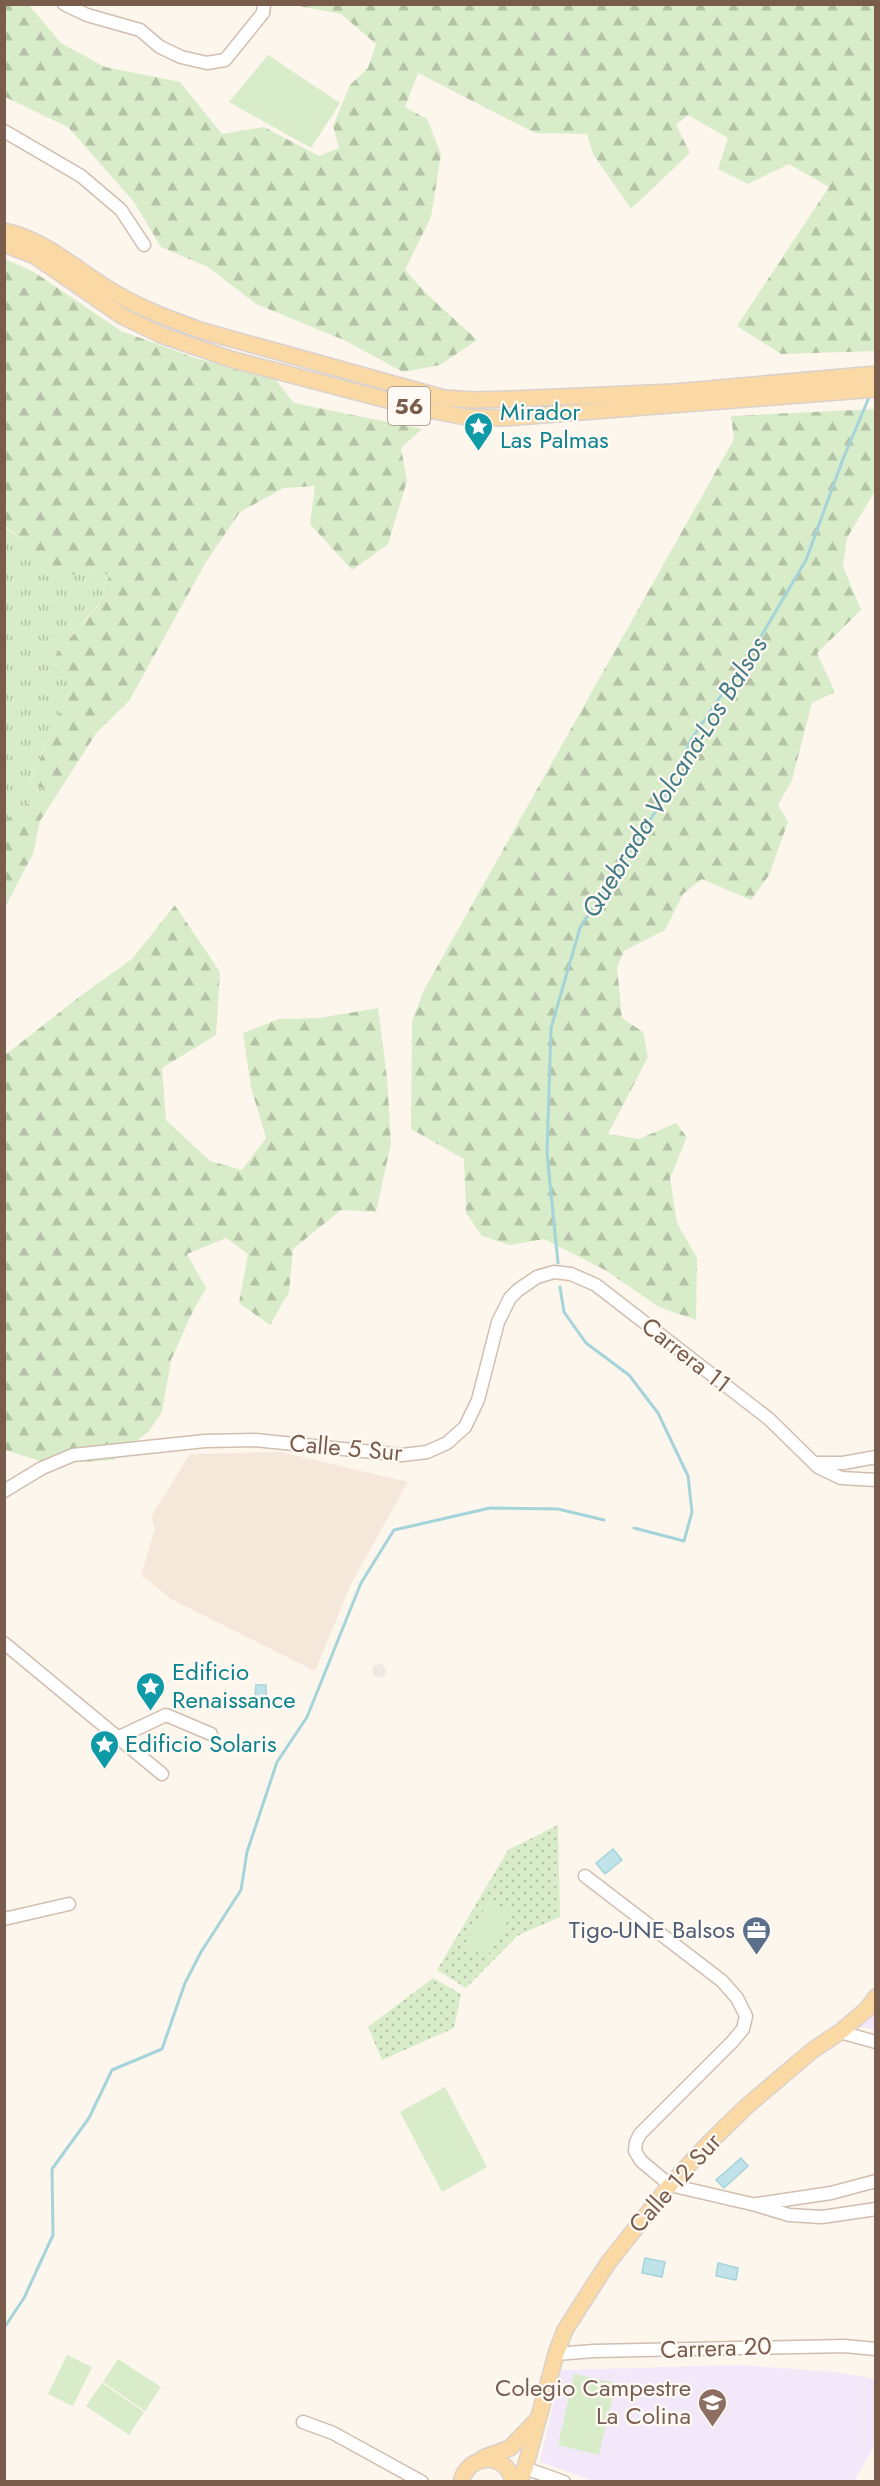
<svg xmlns="http://www.w3.org/2000/svg" width="880" height="2486" viewBox="0 0 880 2486" font-family="Jost,sans-serif">
<style>
.residential{fill:#f5e8da}
.industrial{fill:#efe9e4}
.education{fill:#f3e8fa}
.grass{fill:url(#grass-tufts)}
.forest{fill:url(#forest-firs)}
.park{fill:url(#park-dots)}
.garden{fill:#d8ecc9}
.water{fill:#bfe3e8;stroke:#a5d3da;stroke-width:1.5}
.lines{fill:none;stroke-linecap:round;stroke-linejoin:round}
.stream{stroke:#a5d3da;stroke-width:3}
.minor-casing{stroke:#d1beb0;stroke-width:15}
.major-casing{stroke:#dad1cd;stroke-width:18}
.minor{stroke:#fff;stroke-width:12}
.major{stroke:#fbd9a5;stroke-width:15}
.labels{text-anchor:middle;stroke-width:4.5;stroke-linejoin:round;paint-order:stroke}
.shield{fill:#fffaf3;stroke:#a28b7f;stroke-width:1.5}
.shield-label{font-size:22px;font-weight:bold;fill:#7a5c4d}
.culture-label{font-size:24px;fill:#0d838f;stroke:#fffaf3;text-anchor:start}
.street-label{font-size:24px;fill:#7a5c4d;stroke:#fffaf3}
.service-label{font-size:24px;fill:#4e5e75;stroke:#fffaf3;text-anchor:end}
.education-label{font-size:24px;fill:#785e54;stroke:#fffaf3;text-anchor:end}
.water-label{font-size:26px;font-style:italic;fill:#437c86;stroke:#fffaf3}
</style>
<defs>
<pattern id="grass-tufts" width="24" height="20" patternUnits="userSpaceOnUse" patternTransform="scale(1.5)"><rect width="24" height="20" fill="#d8ecc9"/><path d="M3 7l-1-3M5 7V3M7 7l1-3M15 17l-1-3M17 17v-4M19 17l1-3" fill="none" stroke="#b4c2a5"/></pattern>
<pattern id="forest-firs" width="22" height="20" patternUnits="userSpaceOnUse" patternTransform="scale(1.5)"><rect width="22" height="20" fill="#d8ecc9"/><path d="M5 1l3.5 6h-7zM16 11l3.5 6h-7z" fill="#b4c2a5"/></pattern>
<pattern id="park-dots" width="8" height="8" patternUnits="userSpaceOnUse" patternTransform="scale(1.5)"><rect width="8" height="8" fill="#d8ecc9"/><path d="M2 2h.1M6 6h.1" fill="none" stroke="#b4c2a5" stroke-width="1.8" stroke-linecap="round"/></pattern>
</defs>
<rect width="100%" height="100%" fill="#fdf6ec"/>
<path class="residential" d="M281 1452 408 1482 352 1582 315 1671 171 1599 141 1575 155 1529 151 1517 190 1454Z"/>
<circle class="industrial" cx="379" cy="1671" r="7"/>
<g class="education">
<path d="M875 2006V2030L857 2026Z"/>
<path d="M738 2365 837 2372 875 2379V2445L854 2481H593L540 2462 561 2370Z"/>
</g>
<path class="grass" d="M4 527 22 539 58 575 110 574 98 605 53 658 72 685 30 781 46 790 5 820Z"/>
<g class="forest">
<path d="M4 5H29L61 43 105 67 180 82 222 134 264 127 319 156 339 148 333 126 350 85 368 68 376 44 341 14 294 5H875V351L781 354 737 326 829 187 789 164 748 184 718 169 728 138 688 115 676 125 690 153 631 209 593 154 587 134 535 133 418 73 405 107 427 119 441 154 431 217 405 270 429 296 477 340 440 365 403 372 344 340 256 304 208 267 161 247 134 202 68 127 5 97Z"/>
<path d="M5 259 34 272 121 331 198 359 275 379 294 403 422 429 401 448 407 481 388 544 352 570 310 524 315 486 284 488 240 512 206 562 129 701 97 732 40 821 33 854 5 907V820L46 790 30 782 72 685 53 658 98 606 110 574 58 575 22 539 5 526Z"/>
<path d="M875 409V491L847 538 843 566 861 610 817 653 835 692 812 703 792 780 778 805 788 822 769 875 751 900 702 879 683 894 665 930 624 951 617 967 622 1018 643 1032 648 1057 608 1134 639 1139 676 1123 687 1137 670 1178 677 1223 697 1258 696 1320 659 1307 605 1270 544 1239 510 1245 482 1236 466 1213 464 1159 411 1129 412 1021 424 990 734 439 731 416Z"/>
<path d="M175 905 220 972 216 1035 162 1068 166 1120 210 1161 242 1170 266 1138 251 1087 243 1033 279 1019 319 1018 378 1008 387 1078 391 1143 376 1212 341 1210 293 1249 289 1292 270 1325 239 1303 248 1254 226 1238 187 1254 206 1288 191 1315 171 1360 162 1412 149 1431 114 1460 50 1464 5 1450V1055L83 994 132 959Z"/>
</g>
<g class="park">
<path d="M558 1825 560 1917 517 1936 466 1988 437 1970 508 1850Z"/>
<path d="M433 1978 461 1994 454 2028 382 2060 368 2027Z"/>
</g>
<g class="garden">
<path d="M268 55 340 103 311 148 229 102Z"/>
<path d="M489 1900 512 1913 487 1957 464 1946Z"/>
<path d="M445 2087 487 2167 442 2192 400 2112Z"/>
<path d="M67 2355 92 2367 73 2406 48 2394Z"/>
<path d="M118 2359 161 2387 145 2411 103 2382Z"/>
<path d="M574 2374 616 2383 599 2455 558 2445Z"/>
<path d="M102 2383 144 2412 129 2435 86 2406Z"/>
</g>
<g class="water">
<path d="M256 1685H266V1699H255Z"/>
<path d="M613 1849 622 1860 605 1874 596 1863Z"/>
<path d="M741 2158 748 2166 724 2188 716 2180Z"/>
<path d="M645 2258 665 2262 662 2277 642 2273Z"/>
<path d="M718 2263 738 2268 736 2280 716 2276Z"/>
</g>
<g class="lines">
<g class="stream">
<path d="M558 1263 547 1153 551 1028 580 928 661 803 691 740 760 638 806 560 843 459 870 395"/>
<path d="M560 1287 564 1312 586 1343 629 1375 658 1413 688 1476 692 1512 684 1541 634 1528"/>
<path d="M4 2328 24 2298 53 2235 52 2169 89 2118 112 2070 162 2049 185 1983 201 1952 241 1890 247 1852 277 1762 307 1717 361 1583 394 1530 490 1508 558 1509 604 1520"/>
</g>
<defs>
<g id="minor">
<path d="M64 4 87 15 140 30 160 47 181 57 207 63 225 60 263 13 264 4"/>
<path d="M4 131 81 176 121 210 144 245"/>
<path d="M815 1463H843L876 1457"/>
<path d="M4 1491 42 1468 73 1455 205 1441 255 1440 402 1455 427 1452 447 1443 465 1427 478 1400 498 1322 510 1298 518 1290 537 1277 554 1272 571 1274 596 1285 769 1419 818 1467 841 1478 876 1480"/>
<path d="M4 1643 162 1774"/>
<path d="M119 1737 166 1715 211 1734"/>
<path d="M585 1876 722 1981 737 1998 746 2016 743 2029 732 2042 640 2134 636 2142 635 2151 641 2161 670 2185 756 2205 789 2215 822 2217 876 2209"/>
<path d="M4 1919 69 1904"/>
<path d="M840 2032 876 2042"/>
<path d="M757 2204 831 2193 876 2181"/>
<path d="M556 2354 594 2351 844 2346 876 2349"/>
<path d="M303 2422 333 2433 422 2482"/>
<path d="M525 2468 564 2482"/>
</g>
<g id="major">
<path d="M4 231C46 239 81 274 117 294 144 310 173 320 203 331L444 398 473 400 511 399 674 392 876 374"/>
<path d="M4 244 35 256 122 316 161 335 230 359 418 408 466 417 504 418 876 389"/>
<path d="M483 2458 510 2448 536 2421"/>
<path d="M461 2482C468 2453 507 2451 513 2482"/>
<path d="M519 2482 525 2468 556 2354 565 2330 608 2263 670 2185 710 2142 747 2106 813 2050 840 2032 866 2010 876 1997"/>
</g>
</defs>
<use href="#minor" class="minor-casing"/>
<use href="#major" class="major-casing"/>
<use href="#minor" class="minor"/>
<use href="#major" class="major"/>
</g>
<defs>
<symbol id="sight-pin" viewBox="-11 -11 22 30"><path d="M0 17L-7.5 6A9.5 9.5 0 1 1 7.5 6Z" fill="#0f9aa8" stroke="#fffaf3"/><path d="M0-6L1.8-2.2L6-1.7L2.9 1.2L3.7 5.4L0 3.3L-3.7 5.4L-2.9 1.2L-6-1.7L-1.8-2.2Z" fill="#fff"/></symbol>
<symbol id="office-pin" viewBox="-11 -11 22 30"><path d="M0 17L-7.5 6A9.5 9.5 0 1 1 7.5 6Z" fill="#5c6f8a" stroke="#fffaf3"/><path d="M-6-3h4V-5.5h4V-3h4V5H-6ZM-1-4.5V-3h2v-1.5ZM-6 0V1H6V0Z" fill="#fff"/></symbol>
<symbol id="school-pin" viewBox="-11 -11 22 30"><path d="M0 17L-7.5 6A9.5 9.5 0 1 1 7.5 6Z" fill="#8d6e63" stroke="#fffaf3"/><path d="M0-5L7-2L0 1L-7-2ZM-4 1L0 2.5L4 1V4Q0 6-4 4Z" fill="#fff"/></symbol>
</defs>
<g fill-rule="evenodd">
<use href="#sight-pin" x="462" y="410" width="33" height="45"/>
<use href="#sight-pin" x="134" y="1670" width="33" height="45"/>
<use href="#sight-pin" x="88" y="1728" width="33" height="45"/>
<use href="#office-pin" x="740" y="1914" width="33" height="45"/>
<use href="#school-pin" x="696" y="2386" width="33" height="45"/>
</g>
<g class="labels">
<rect class="shield" x="388" y="387" width="42" height="38" rx="4.5"/>
<g class="shield-label">
<text x="409" y="414">56</text>
</g>
<g class="culture-label">
<text x="500" y="420">Mirador<tspan x="500" dy="28">Las Palmas</tspan></text>
<text x="172" y="1680">Edificio<tspan x="172" dy="28">Renaissance</tspan></text>
<text x="125" y="1752">Edificio Solaris</text>
</g>
<g class="street-label">
<text transform="translate(686 1355) rotate(38)" y="8">Carrera 11</text>
<text transform="translate(346 1448) rotate(5)" y="8">Calle 5 Sur</text>
<text transform="translate(675 2183) rotate(-48)" y="8">Calle 12 Sur</text>
<text transform="translate(716 2348) rotate(-2)" y="8">Carrera 20</text>
</g>
<g class="service-label">
<text x="735" y="1938">Tigo-UNE Balsos</text>
</g>
<g class="education-label">
<text x="691" y="2396">Colegio Campestre<tspan x="691" dy="28">La Colina</tspan></text>
</g>
<g class="water-label">
<text transform="translate(674 777) rotate(-58)" y="9">Quebrada Volcana-Los Balsos</text>
</g>
</g>
<rect width="880" height="2486" fill="none" stroke="#7a5c4d" stroke-width="12"/>
</svg>
